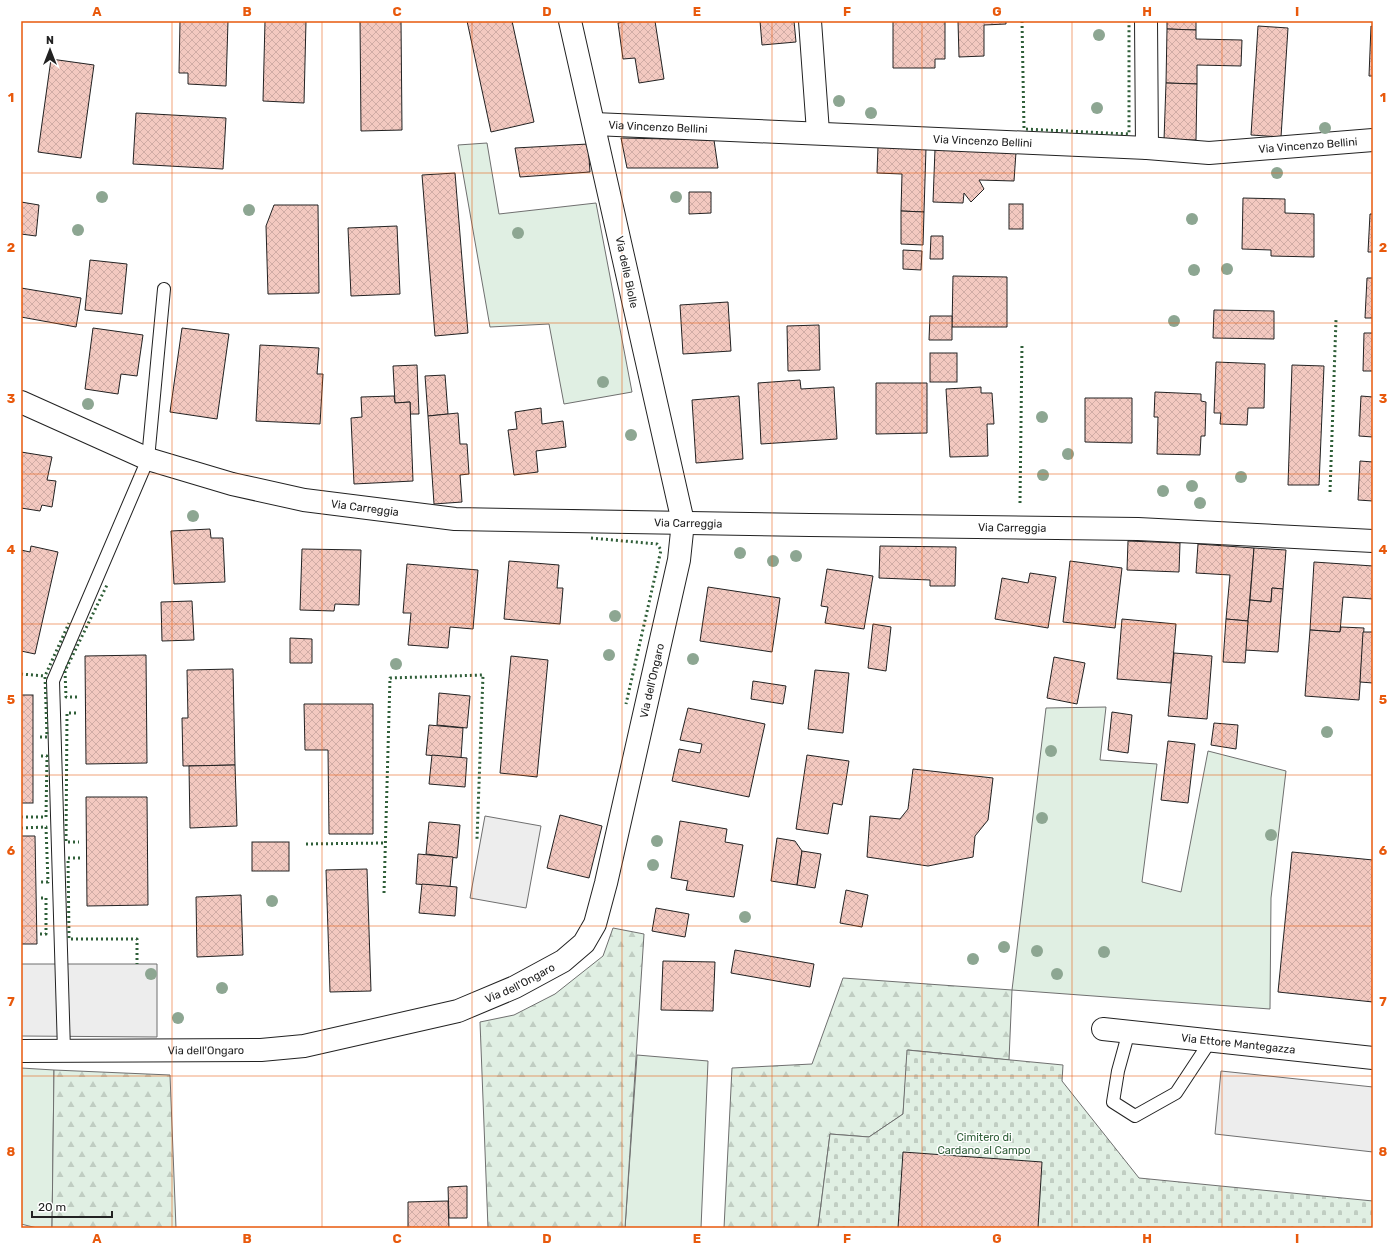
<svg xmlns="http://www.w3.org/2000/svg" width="1394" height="1249" viewBox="0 0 1394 1249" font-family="Rubik,sans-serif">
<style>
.green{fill:#e0efe3;stroke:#6f6f6f}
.forest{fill:url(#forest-firs);stroke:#6f6f6f}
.cemetery{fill:url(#cemetery-stones);stroke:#6f6f6f}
.parking{fill:#ededed;stroke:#6f6f6f}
.building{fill:url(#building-cross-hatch);stroke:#222}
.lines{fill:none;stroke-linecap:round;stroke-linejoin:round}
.lane-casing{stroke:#222;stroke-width:14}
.street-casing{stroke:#222;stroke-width:24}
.lane{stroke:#fff;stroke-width:12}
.street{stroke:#fff;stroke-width:22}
.hedge{stroke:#2f5e38;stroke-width:3;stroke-dasharray:2 3;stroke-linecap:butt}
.tree{fill:#8da692}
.grid{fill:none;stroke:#e8590c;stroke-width:1;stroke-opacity:0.55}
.labels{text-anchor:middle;stroke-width:3;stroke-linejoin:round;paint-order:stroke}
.street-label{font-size:11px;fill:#222;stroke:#fff}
.park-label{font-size:11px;fill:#2f5e38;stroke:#fff}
.neatline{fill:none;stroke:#e8590c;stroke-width:1.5}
.grid-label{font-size:13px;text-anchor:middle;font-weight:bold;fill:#e8590c}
</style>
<defs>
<pattern id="forest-firs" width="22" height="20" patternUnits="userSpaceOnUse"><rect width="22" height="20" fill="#e0efe3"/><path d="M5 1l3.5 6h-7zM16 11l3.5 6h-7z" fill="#c0cdc2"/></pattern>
<pattern id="cemetery-stones" width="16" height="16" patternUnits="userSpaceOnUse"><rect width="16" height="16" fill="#e0efe3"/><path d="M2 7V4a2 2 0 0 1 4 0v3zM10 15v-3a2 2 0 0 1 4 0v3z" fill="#c0cdc2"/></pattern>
<pattern id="building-cross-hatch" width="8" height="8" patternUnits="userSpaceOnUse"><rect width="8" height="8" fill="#f3c9c0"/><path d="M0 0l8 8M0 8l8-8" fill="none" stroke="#d0aca5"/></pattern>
</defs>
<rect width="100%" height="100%" fill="#fff"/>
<g class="green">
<path d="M487 143 499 214 596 203 632 392 564 404 549 324 490 327 458 145Z"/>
<path d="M1106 707 1100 760 1157 764 1142 882 1181 892 1208 751 1286 771 1271 898 1270 1009 1012 990 1046 708Z"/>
<path d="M637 1055 708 1061 701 1228H625Z"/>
<path d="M21 1068 54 1070 52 1228H37L21 1224Z"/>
</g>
<g class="forest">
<path d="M613 928 644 934 625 1228H488L480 1022 514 1015 555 994 603 956Z"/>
<path d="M843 978 1012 990 1009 1060 908 1050 903 1114 869 1137 830 1134 818 1228H724L732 1068 812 1064Z"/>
<path d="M54 1070 170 1075 176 1228H52Z"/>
</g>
<path class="cemetery" d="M907 1050 1063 1065 1062 1081 1139 1178 1373 1201V1228H818L830 1134 869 1137 903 1114Z"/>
<g class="parking">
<path d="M485 816 541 826 526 908 470 898Z"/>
<path d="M21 964H157V1037L21 1036Z"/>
<path d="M1221 1071 1373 1087V1152L1215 1134Z"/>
</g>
<g class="building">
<path d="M180 21H228L226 86 188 84V73H179Z"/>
<path d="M265 21H306L304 103 263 101Z"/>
<path d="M360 21H401L402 130 361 131Z"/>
<path d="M467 21H512L534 122 491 132Z"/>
<path d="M629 21H655L664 79 639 83 635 58 623 59 618 23Z"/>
<path d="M760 21H794L796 42 762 45Z"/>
<path d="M893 21H945V59H935V68H893Z"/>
<path d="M958 21H1006V24L984 25V56L959 57Z"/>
<path d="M1167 21H1196V30L1167 29Z"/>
<path d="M1258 26 1288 28 1281 137 1251 135Z"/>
<path d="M1371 26 1373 27V76H1369Z"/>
<path d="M1167 29 1196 30V39L1242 40 1241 66 1197 65V84L1166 83Z"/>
<path d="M51 59 94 65 81 158 38 152Z"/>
<path d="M1166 83 1197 84 1196 140H1164Z"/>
<path d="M136 113 226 118 223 169 133 164Z"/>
<path d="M621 138 714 140 718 168H627Z"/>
<path d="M588 144 590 172 520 177 515 148Z"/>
<path d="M878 146 926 148 924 212 901 211 902 174 877 173Z"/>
<path d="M935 149 1016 152 1014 181 979 180 984 189 971 202 964 193 963 203 933 202Z"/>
<path d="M455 173 468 333 435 336 422 175Z"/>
<path d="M689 192H711V213L689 214Z"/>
<path d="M1243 198 1285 199V213L1314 214V257L1271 256V250L1242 249Z"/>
<path d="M21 202 39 205 36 236 21 234Z"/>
<rect x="1009" y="204" width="14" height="25"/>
<path d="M274 205H318L319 293 268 294 266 226Z"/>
<path d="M901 211 924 212 923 245 901 244Z"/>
<path d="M1370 214H1373V252H1368Z"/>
<path d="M397 226 400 294 351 296 348 228Z"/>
<path d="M931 236H943V259H930Z"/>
<path d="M903 250 922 251 921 270 903 269Z"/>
<path d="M90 260 127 264 122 314 85 310Z"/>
<path d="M953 276 1007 277V327H952Z"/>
<path d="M1367 278H1373V318H1365Z"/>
<path d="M21 288 81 298 76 327 21 317Z"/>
<path d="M728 302 731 351 683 354 680 305Z"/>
<path d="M1214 310 1274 311V339L1213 338Z"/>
<path d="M930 316H952V340H929Z"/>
<path d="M819 325 820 370 788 371 787 326Z"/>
<path d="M93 328 143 335 137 376 121 374 118 394 85 389Z"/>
<path d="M182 328 229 334 217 419 170 412Z"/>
<path d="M1364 333H1373V371H1363Z"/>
<path d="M260 345 319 348 317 374H323L320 424 256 421Z"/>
<rect x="930" y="353" width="27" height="29"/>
<path d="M1216 362 1265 364 1264 408H1248L1247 425 1220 424 1221 413H1214Z"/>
<path d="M417 365 419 414H410V402L395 403 393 366Z"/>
<path d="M1292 365 1324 366 1319 485H1288Z"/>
<path d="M445 375 448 414 428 416 425 376Z"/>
<path d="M800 380 801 389 834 387 837 439 761 444 758 383Z"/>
<path d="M876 383H927V433L876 434Z"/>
<path d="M981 387V393H992L994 424H987L988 456 950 457 946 389Z"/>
<path d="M1155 392 1201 394V401L1206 402 1205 436H1201L1200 455 1157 454 1158 417H1154Z"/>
<path d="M394 396 395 403 410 402 413 481 354 484 351 418 362 417 361 397Z"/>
<path d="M739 396 743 459 696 463 692 400Z"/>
<path d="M1361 396 1373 397V437L1359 436Z"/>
<path d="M1085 398H1132V443L1085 442Z"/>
<path d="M541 408 542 424 563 421 566 447 536 451 538 472 514 475 508 430 517 429 515 412Z"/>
<path d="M458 413 460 444H467L469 474 460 475 462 502 434 504 428 416Z"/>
<path d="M21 452 52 457 47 480 56 481 52 507 42 505 40 511 21 508Z"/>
<path d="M1360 461 1373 462V501L1358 500Z"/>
<path d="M210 529 211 538H223L225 582 174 584 171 531Z"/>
<path d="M1128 541 1180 543 1179 572 1127 570Z"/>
<path d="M1198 544 1254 548 1248 621 1226 619 1230 575 1196 573Z"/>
<path d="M31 546 58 552 35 654 21 651V550L30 552Z"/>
<path d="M880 546 956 547 955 586H930V580L879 578Z"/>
<path d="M1254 548 1286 550 1283 589 1272 588 1271 602 1250 600Z"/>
<path d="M302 549 361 550 359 605 335 604 334 611 300 610Z"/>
<path d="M509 561 559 565 557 588H563L560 624 504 619Z"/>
<path d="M1070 561 1122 568 1115 628 1063 622Z"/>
<path d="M1314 562 1373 566V599L1343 597 1340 632 1310 630Z"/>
<path d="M407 564 478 570 473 629 450 627 448 648 408 645 411 613H403Z"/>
<path d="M827 569 873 576 864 629 825 623 828 607 821 606Z"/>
<path d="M1030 573 1056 577 1048 628 995 619 1002 578 1028 583Z"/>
<path d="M708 587 780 598 772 652 700 641Z"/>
<path d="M1272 588 1283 589 1278 652 1245 650 1250 600 1271 602Z"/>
<path d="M192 601 194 640 162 641 161 602Z"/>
<path d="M1122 619 1176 624 1171 683 1117 679Z"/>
<path d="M1226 619 1248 621 1245 663 1223 662Z"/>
<path d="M873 624 891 627 886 671 868 668Z"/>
<path d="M1341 627 1364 628 1359 700 1305 696 1310 630 1340 632Z"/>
<path d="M1363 632H1373V683L1360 682Z"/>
<path d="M290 638 312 639V663H290Z"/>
<path d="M1174 653 1212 656 1207 719 1168 716Z"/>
<path d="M146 655 147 763 86 764 85 656Z"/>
<path d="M511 656 548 660 537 777 500 773Z"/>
<path d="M1054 657 1085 663 1077 704 1047 698Z"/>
<path d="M233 669 235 765 183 766 182 718H188L187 670Z"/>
<path d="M815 670 849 673 843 733 808 729Z"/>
<path d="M753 681 786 686 783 704 751 699Z"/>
<path d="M439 693 470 696 467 728 437 725Z"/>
<rect x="21" y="695" width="12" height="108"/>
<path d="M304 704H373V834H329L328 750H305Z"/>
<path d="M688 708 765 724 749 797 672 781 679 749 700 753 702 744 680 740Z"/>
<path d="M1112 712 1132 715 1128 753 1108 750Z"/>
<path d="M1214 723 1238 725 1236 749 1211 745Z"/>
<path d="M429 725 463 728 461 758 426 755Z"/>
<path d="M1168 741 1195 744 1188 803 1161 800Z"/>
<path d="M432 755 467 758 465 787 429 784Z"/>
<path d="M807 755 849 761 842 805 833 803 828 834 796 829Z"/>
<path d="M235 765 237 826 190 828 189 766Z"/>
<path d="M913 769 993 778 988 820 975 836 973 857 928 866 867 857 870 816 900 819 908 809Z"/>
<path d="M86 797H147L148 905 87 906Z"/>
<path d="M560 815 602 826 589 878 547 868Z"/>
<path d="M680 821 727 829 725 842 743 845 734 897 686 890 688 881 671 878Z"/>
<path d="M429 822 460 825 457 858 426 854Z"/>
<path d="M21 836H35L37 944H21Z"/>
<path d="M777 838 795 841 802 851 797 885 771 881Z"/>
<rect x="252" y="842" width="37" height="29"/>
<path d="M802 851 821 854 815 888 797 885Z"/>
<path d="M1292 852 1373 860V1002L1278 992Z"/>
<path d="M418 854 453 857 450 887 416 884Z"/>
<path d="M367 869 371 991 330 992 326 870Z"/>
<path d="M422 884 457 887 455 916 419 913Z"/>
<path d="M846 890 868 895 862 927 840 923Z"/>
<path d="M241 895 243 955 197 957 196 897Z"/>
<path d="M656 908 689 914 685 937 652 931Z"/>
<path d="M735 950 814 964 810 987 731 973Z"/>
<path d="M663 961 715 962 713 1011 661 1010Z"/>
<path d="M903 1152 1042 1162 1038 1228H898Z"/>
<path d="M467 1186V1218H449L448 1187Z"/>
<path d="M448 1201 449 1228H408V1202Z"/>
</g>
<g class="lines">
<defs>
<g id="lane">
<path d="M1129 1031 1118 1071 1113 1102 1135 1116 1176 1093 1211 1040"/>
<path d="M64 1051 53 681 148 459 164 289"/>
</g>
<g id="street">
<path d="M810 21 818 132"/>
<path d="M1146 21 1147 148"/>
<path id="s1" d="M594 124 1147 148 1209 153 1373 140"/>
<path id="s2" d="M21 402 148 459 232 484 304 500 455 519 810 525 1138 529 1373 541"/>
<path id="s3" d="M1103 1029 1373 1058"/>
<path id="s4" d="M21 1051 261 1050 304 1046 458 1011 515 987 563 961 584 943 595 924 606 883 679 560 683 522 570 21"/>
</g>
</defs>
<use href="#lane" class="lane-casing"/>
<use href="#street" class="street-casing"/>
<use href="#lane" class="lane"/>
<use href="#street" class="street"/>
<g class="hedge">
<path d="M1022 21 1024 129 1129 134V21"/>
<path d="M1330 492 1336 320"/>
<path d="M1020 503 1022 344"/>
<path d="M591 538 657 544 661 550 626 704"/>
<path d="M21 674 45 676"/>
<path d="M77 697H66L65 671 108 583"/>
<path d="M76 713H67L66 842H79"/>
<path d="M40 737H47L45 676 69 623"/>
<path d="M21 817H46L47 756H40"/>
<path d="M21 828 46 827 48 882H41"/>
<path d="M306 844 385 843"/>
<path d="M80 858H68L69 939H137V964"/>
<path d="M384 893 390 678 483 675 477 839"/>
<path d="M40 934H46V898H40"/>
</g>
</g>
<g class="tree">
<circle cx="1099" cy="35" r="6"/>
<circle cx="839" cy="101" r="6"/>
<circle cx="1097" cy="108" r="6"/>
<circle cx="871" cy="113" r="6"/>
<circle cx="1325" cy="128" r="6"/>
<circle cx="1277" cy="173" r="6"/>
<circle cx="102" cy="197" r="6"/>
<circle cx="676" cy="197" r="6"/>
<circle cx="249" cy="210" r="6"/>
<circle cx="1192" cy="219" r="6"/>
<circle cx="78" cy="230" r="6"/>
<circle cx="518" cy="233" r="6"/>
<circle cx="1227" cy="269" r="6"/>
<circle cx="1194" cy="270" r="6"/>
<circle cx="1174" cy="321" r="6"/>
<circle cx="603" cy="382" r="6"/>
<circle cx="88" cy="404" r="6"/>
<circle cx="1042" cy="417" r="6"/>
<circle cx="631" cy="435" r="6"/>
<circle cx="1068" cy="454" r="6"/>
<circle cx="1043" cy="475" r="6"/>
<circle cx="1241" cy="477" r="6"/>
<circle cx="1192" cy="486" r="6"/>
<circle cx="1163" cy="491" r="6"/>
<circle cx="1200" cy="503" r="6"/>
<circle cx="193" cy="516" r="6"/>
<circle cx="740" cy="553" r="6"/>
<circle cx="796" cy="556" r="6"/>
<circle cx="773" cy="561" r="6"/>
<circle cx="615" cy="616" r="6"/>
<circle cx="609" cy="655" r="6"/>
<circle cx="693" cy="659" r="6"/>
<circle cx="396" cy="664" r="6"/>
<circle cx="1327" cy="732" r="6"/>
<circle cx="1051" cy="751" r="6"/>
<circle cx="1042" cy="818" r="6"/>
<circle cx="1271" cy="835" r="6"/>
<circle cx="657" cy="841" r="6"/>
<circle cx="653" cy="865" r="6"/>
<circle cx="272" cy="901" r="6"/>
<circle cx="745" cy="917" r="6"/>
<circle cx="1004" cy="947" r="6"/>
<circle cx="1037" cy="951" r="6"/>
<circle cx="1104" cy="952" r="6"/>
<circle cx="973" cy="959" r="6"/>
<circle cx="151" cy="974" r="6"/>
<circle cx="1057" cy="974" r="6"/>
<circle cx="222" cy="988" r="6"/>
<circle cx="178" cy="1018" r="6"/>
</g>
<path class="grid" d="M172 21V1228M322 21V1228M472 21V1228M622 21V1228M772 21V1228M922 21V1228M1072 21V1228M1222 21V1228M21 173H1373M21 323H1373M21 474H1373M21 624H1373M21 775H1373M21 926H1373M21 1076H1373"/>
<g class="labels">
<g class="street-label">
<text dy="4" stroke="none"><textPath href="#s1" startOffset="64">Via Vincenzo Bellini</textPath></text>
<text dy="4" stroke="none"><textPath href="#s1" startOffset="389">Via Vincenzo Bellini</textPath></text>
<text dy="4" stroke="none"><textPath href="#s1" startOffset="715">Via Vincenzo Bellini</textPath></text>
<text transform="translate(627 272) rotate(78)" y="4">Via delle Biolle</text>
<text dy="4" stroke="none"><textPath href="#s2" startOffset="362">Via Carreggia</textPath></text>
<text dy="4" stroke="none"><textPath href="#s2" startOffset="686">Via Carreggia</textPath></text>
<text dy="4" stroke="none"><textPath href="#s2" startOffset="1010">Via Carreggia</textPath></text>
<text dy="4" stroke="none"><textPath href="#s4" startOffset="857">Via dell'Ongaro</textPath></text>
<text dy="4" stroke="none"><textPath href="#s4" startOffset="509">Via dell'Ongaro</textPath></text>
<text dy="4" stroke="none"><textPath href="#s3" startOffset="136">Via Ettore Mantegazza</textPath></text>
<text dy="4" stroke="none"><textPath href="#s4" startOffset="185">Via dell'Ongaro</textPath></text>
</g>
<g class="park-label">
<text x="984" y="1141">Cimitero di<tspan x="984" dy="13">Cardano al Campo</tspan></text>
</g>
</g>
<rect width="1394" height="1249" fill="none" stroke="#ffffff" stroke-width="44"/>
<g transform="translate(50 50)" stroke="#ffffff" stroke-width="3" paint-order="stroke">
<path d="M0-3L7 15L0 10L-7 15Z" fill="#222222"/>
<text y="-6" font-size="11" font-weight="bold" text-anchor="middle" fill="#222222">N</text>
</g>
<path d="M32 1211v6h80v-6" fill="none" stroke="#222222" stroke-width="2"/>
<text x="38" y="1211" font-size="12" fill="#222222" stroke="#ffffff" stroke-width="3" paint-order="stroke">20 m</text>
<rect x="22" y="22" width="1350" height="1205" class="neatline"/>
<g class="grid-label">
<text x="97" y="16">A</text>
<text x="247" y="16">B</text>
<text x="397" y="16">C</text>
<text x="547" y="16">D</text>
<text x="697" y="16">E</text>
<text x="847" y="16">F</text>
<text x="997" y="16">G</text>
<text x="1147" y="16">H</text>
<text x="1297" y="16">I</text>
<text x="11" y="102">1</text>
<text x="1383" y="102">1</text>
<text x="11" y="252">2</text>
<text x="1383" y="252">2</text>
<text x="11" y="403">3</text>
<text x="1383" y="403">3</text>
<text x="11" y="554">4</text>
<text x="1383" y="554">4</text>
<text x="11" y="704">5</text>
<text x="1383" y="704">5</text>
<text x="11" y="855">6</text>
<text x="1383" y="855">6</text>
<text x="11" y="1006">7</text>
<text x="1383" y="1006">7</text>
<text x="11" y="1156">8</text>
<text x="1383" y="1156">8</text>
<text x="97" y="1243">A</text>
<text x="247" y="1243">B</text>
<text x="397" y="1243">C</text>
<text x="547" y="1243">D</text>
<text x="697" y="1243">E</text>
<text x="847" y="1243">F</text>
<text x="997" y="1243">G</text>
<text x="1147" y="1243">H</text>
<text x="1297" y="1243">I</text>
</g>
</svg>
